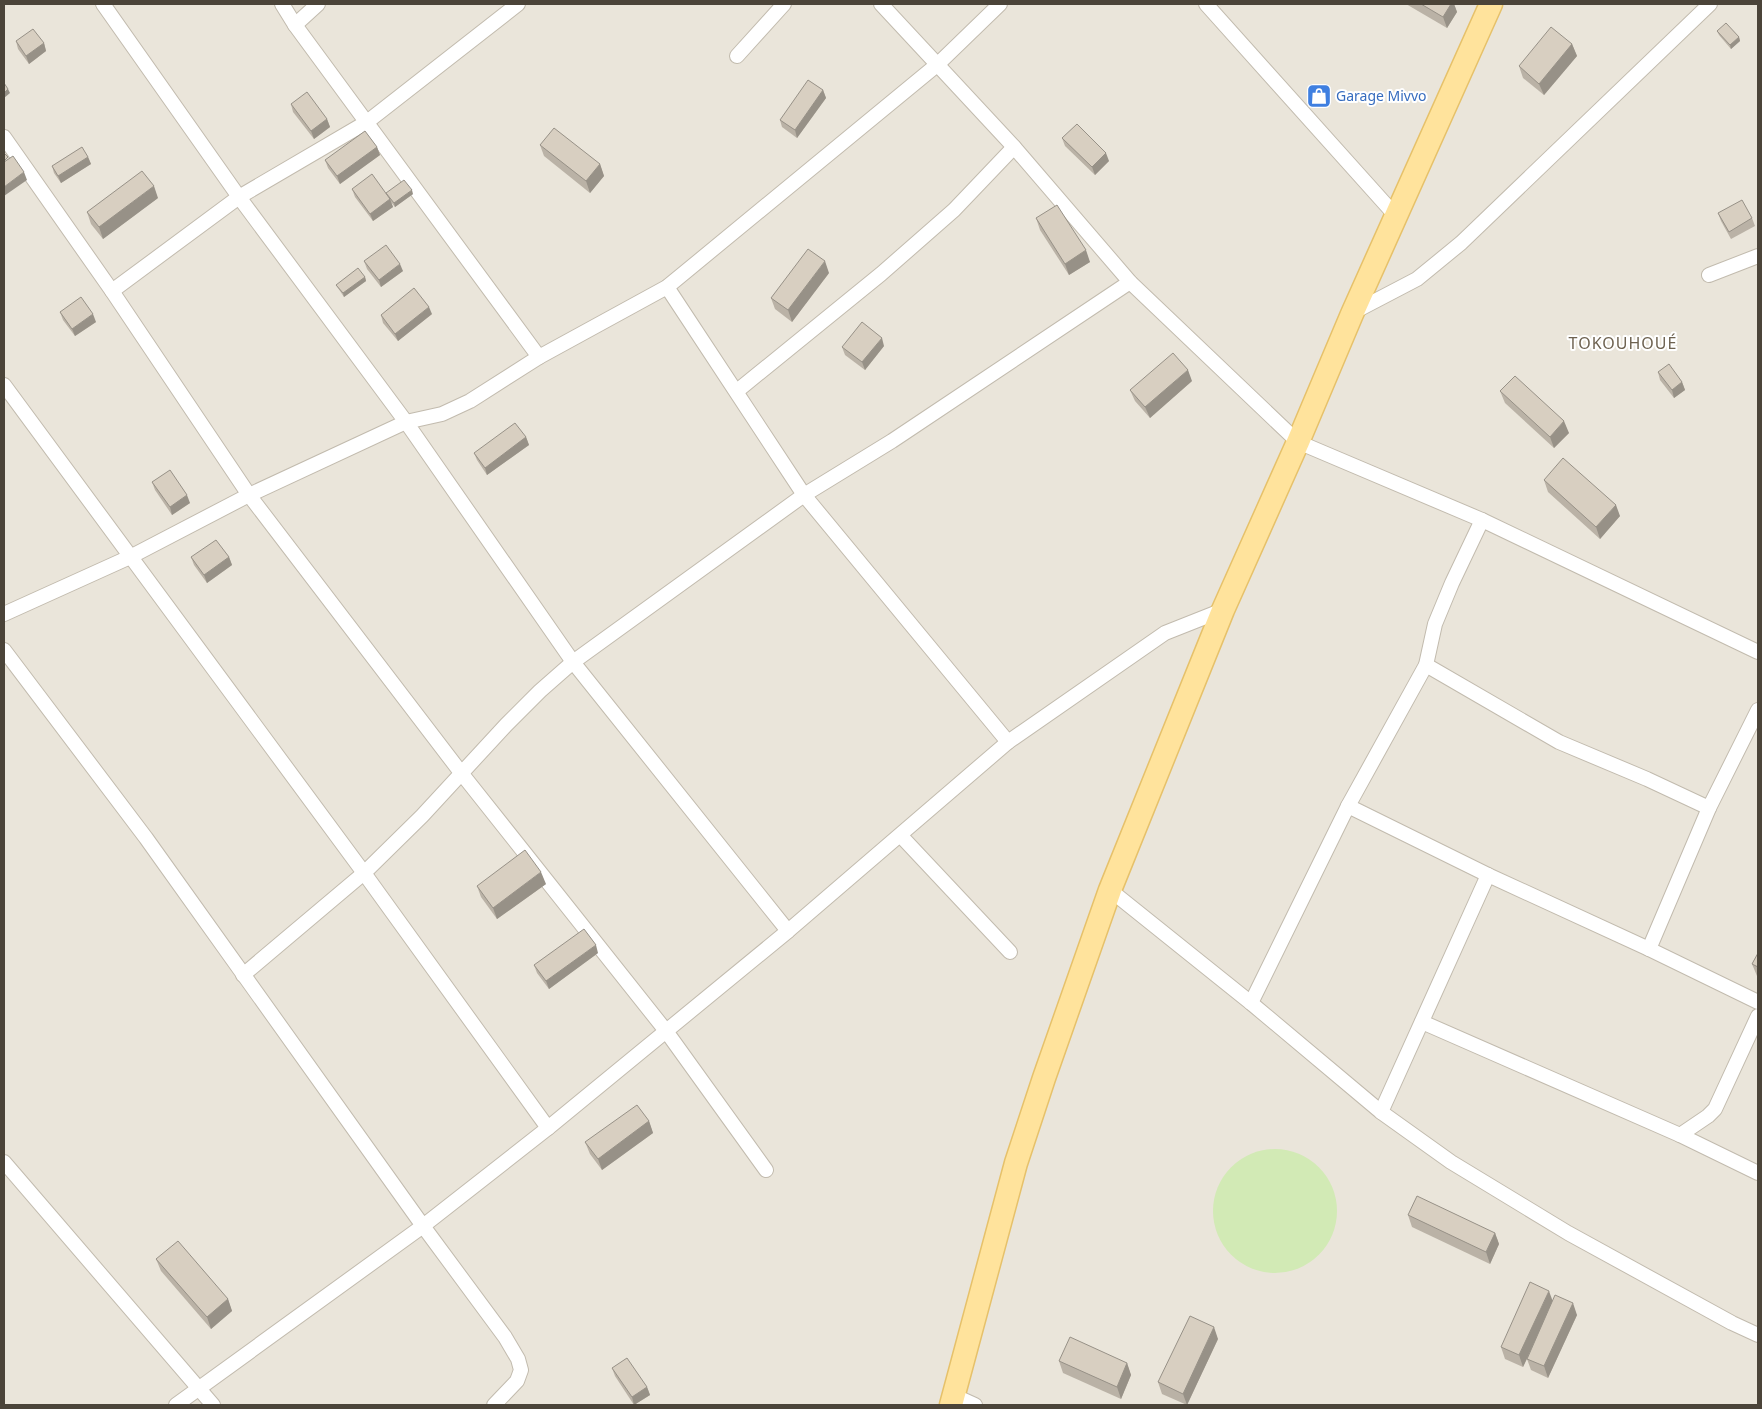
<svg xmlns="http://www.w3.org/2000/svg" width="1762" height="1409" viewBox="0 0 1762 1409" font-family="'Noto Sans',sans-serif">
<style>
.residential{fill:#eae5da}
.green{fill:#d2eab5}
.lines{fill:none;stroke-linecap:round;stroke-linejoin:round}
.minor-casing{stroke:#c2bbae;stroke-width:16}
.primary-casing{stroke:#e6c16a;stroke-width:25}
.minor{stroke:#fff;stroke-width:14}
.primary{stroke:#ffe39c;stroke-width:22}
.wall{fill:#bab2a6}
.shaded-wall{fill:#979187}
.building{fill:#d8cfc1;stroke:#979187}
.labels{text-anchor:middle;stroke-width:4;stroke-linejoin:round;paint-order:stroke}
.shop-label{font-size:14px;fill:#366cbe;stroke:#fff;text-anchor:start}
.quarter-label{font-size:16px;letter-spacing:1px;fill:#6e6250;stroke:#fff}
</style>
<rect width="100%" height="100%" fill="#f6f3ec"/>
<rect class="residential" x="4" y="4" width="1754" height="1401"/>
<circle class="green" cx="1275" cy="1211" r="62"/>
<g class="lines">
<defs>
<g id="minor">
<path d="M103 4 239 197 406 422 573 662 788 931"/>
<path d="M282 4 295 25 539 357"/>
<path d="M881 4 1014 147 1130 282 1298 442 1482 520 1758 652"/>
<path d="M1206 4 1396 216"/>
<path d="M295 25 318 4"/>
<path d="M737 56 784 4"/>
<path d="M4 137 112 291 249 495 462 774 666 1031 766 1170"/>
<path d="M1709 275 1758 256"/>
<path d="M667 287 804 495 1008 742"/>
<path d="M112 291 239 197 367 122 518 4"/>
<path d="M1352 313 1417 279 1461 243 1710 4"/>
<path d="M4 385 364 873 548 1128"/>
<path d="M737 391 881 274 954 210 1014 147"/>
<path d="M4 614 130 557 249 495 406 422 442 414 470 401 539 357 667 287 938 64 1000 4"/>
<path d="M4 650 146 838 423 1226 505 1337 518 1359 521 1370 517 1381 494 1405"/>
<path d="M1426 665 1559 742 1647 779 1709 808"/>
<path d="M1348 806 1488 875 1649 949 1758 1002"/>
<path d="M901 836 1010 952"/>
<path d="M1110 890 1251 1003 1381 1112 1451 1162 1568 1233 1732 1323 1758 1335"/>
<path d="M1649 949 1709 808 1758 710"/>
<path d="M243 975 364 873 422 816 506 725 540 691 573 662 804 495 892 441 1130 282"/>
<path d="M1251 1003 1348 806 1426 665 1435 624 1452 583 1482 520"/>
<path d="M1422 1022 1680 1135 1758 1173"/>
<path d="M1381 1112 1488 875"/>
<path d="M1680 1135 1708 1116 1715 1109 1758 1016"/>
<path d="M4 1162 213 1405"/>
<path d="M953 1395 975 1405"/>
<path d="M176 1405 423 1226 548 1128 788 931 1008 742 1165 633 1223 610"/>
</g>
<path id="primary" d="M951 1405 1016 1163 1044 1078 1110 890 1223 610 1298 442 1352 314 1491 4"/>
</defs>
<use href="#minor" class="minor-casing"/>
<use href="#primary" class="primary-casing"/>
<use href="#minor" class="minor"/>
<use href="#primary" class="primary"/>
</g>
<g class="wall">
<path d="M1406 4H1454L1457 12 1447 28Z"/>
<path d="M1717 31 1739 37 1740 41 1731 49 1719 35Z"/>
<path d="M16 41 44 43 46 51 29 64 18 49Z"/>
<path d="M1572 44 1577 56 1544 95 1523 78 1519 66Z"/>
<path d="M823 90 826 98 797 138 782 127 780 120Z"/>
<path d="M291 104 327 119 330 127 314 139 293 112Z"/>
<path d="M1062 138 1109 161 1095 175 1065 146Z"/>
<path d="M540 145 600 164 604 176 590 193 544 156Z"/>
<path d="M377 147 380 155 340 184 328 168 325 160Z"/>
<path d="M88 157 91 164 61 183 54 173 52 166Z"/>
<path d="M352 189 387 194H413L395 207 391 202 393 207 373 221 355 197Z"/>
<path d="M158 198 103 239 91 224 87 212Z"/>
<path d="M1718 213 1752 218 1755 226 1731 239 1721 221Z"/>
<path d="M1036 218 1090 262 1069 275 1040 230Z"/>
<path d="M364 261 403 271 381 287 367 269Z"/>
<path d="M829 273 792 322 775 309 771 298Z"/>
<path d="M365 277 366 281 344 297 336 285Z"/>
<path d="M60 312 96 322 75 336 63 320Z"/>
<path d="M432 314 398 341 383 323 381 315Z"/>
<path d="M884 346 865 370 845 355 842 347Z"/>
<path d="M1658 372 1682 382 1685 390 1674 398 1660 380Z"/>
<path d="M1192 381 1150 418 1135 401 1130 390Z"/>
<path d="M1500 391 1569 433 1554 448 1505 403Z"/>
<path d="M526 437 529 445 487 475 477 460 474 453Z"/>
<path d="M1544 480 1620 516 1600 539 1548 492Z"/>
<path d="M152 482 190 503 172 515 155 490Z"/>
<path d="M191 557H229L232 565 207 583 194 565Z"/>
<path d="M546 884 497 919 481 897 477 886Z"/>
<path d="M598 953 549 989 537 973 534 965Z"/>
<path d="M1758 953V977L1757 976 1752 964Z"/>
<path d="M649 1121 653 1133 602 1170 590 1154 585 1142Z"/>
<path d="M1408 1215 1495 1233 1499 1244 1490 1264 1412 1227Z"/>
<path d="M156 1259 228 1299 232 1311 211 1329 161 1271Z"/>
<path d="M1552 1302 1577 1315 1548 1378 1531 1370 1527 1359 1523 1367 1505 1359 1501 1347Z"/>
<path d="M1218 1339 1187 1405 1162 1394 1158 1382Z"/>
<path d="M1059 1361 1127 1363 1131 1375 1121 1399 1063 1373Z"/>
<path d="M612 1368 647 1387 650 1395 634 1405 615 1376Z"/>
</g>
<g class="shaded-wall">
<path d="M1451 4H1454L1457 12 1447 28 1443 17Z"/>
<path d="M1739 37 1740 41 1731 49 1730 45Z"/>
<path d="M44 43 46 51 29 64 26 56Z"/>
<path d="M1572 44 1577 56 1544 95 1539 84Z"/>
<path d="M8 89 10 93 4 98V93Z"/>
<path d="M823 90 826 98 797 138 795 130Z"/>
<path d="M327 119 330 127 314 139 311 131Z"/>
<path d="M377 147 380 155 340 184 337 176Z"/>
<path d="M1106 153 1109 161 1095 175 1092 167Z"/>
<path d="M88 157 91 164 61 183 58 176Z"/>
<path d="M600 164 604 176 590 193 586 181Z"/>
<path d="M24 172 27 180 4 196V187Z"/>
<path d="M154 186 158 198 103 239 99 227Z"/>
<path d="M412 190 413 194 395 207 394 203Z"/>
<path d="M390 199 393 207 373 221 370 214Z"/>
<path d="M1086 250 1090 262 1069 275 1065 264Z"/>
<path d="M825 261 829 273 792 322 788 310Z"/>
<path d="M400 264 403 271 381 287 379 280Z"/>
<path d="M365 277 366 281 344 297 343 293Z"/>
<path d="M429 307 432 314 398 341 395 334Z"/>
<path d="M93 314 96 322 75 336 72 329Z"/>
<path d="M882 338 884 346 865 370 862 362Z"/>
<path d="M1188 370 1192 381 1150 418 1145 407Z"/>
<path d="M1682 382 1685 390 1674 398 1672 390Z"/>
<path d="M1564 421 1569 433 1554 448 1550 437Z"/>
<path d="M526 437 529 445 487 475 485 468Z"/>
<path d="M187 495 190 503 172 515 170 507Z"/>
<path d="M1616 505 1620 516 1600 539 1596 527Z"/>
<path d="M229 557 232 565 207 583 204 575Z"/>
<path d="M541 872 546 884 497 919 493 908Z"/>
<path d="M596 945 598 953 549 989 546 981Z"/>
<path d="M649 1121 653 1133 602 1170 598 1159Z"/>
<path d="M1495 1233 1499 1244 1490 1264 1486 1252Z"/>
<path d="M1549 1291 1553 1302 1523 1367 1519 1355Z"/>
<path d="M228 1299 232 1311 211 1329 207 1317Z"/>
<path d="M1573 1303 1577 1315 1548 1378 1544 1366Z"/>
<path d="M1214 1327 1218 1339 1187 1405 1183 1394Z"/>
<path d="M1127 1363 1131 1375 1121 1399 1117 1387Z"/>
<path d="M647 1387 650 1395 634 1405 632 1397Z"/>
</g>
<g class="building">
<path d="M1421 4H1451L1443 17Z"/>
<path d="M1726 23 1739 37 1730 45 1717 31Z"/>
<path d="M1551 27 1572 44 1539 84 1519 66Z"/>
<path d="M33 29 44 43 26 56 16 41Z"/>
<path d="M808 80 823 90 795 130 780 120Z"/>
<path d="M4 83 8 89 4 93Z"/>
<path d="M307 92 327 119 311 131 291 104Z"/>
<path d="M1077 124 1106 153 1092 167 1062 138Z"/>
<path d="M554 128 600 164 586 181 540 145Z"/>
<path d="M365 131 377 147 337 176 325 160Z"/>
<path d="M82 147 88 157 58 176 52 166Z"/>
<path d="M4 153 8 157 4 161Z"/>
<path d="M13 156 24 172 4 187V162Z"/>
<path d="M142 171 154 186 99 227 87 212Z"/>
<path d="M372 174 390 199 370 214 352 189Z"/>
<path d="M404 180 412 190 394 203 386 193Z"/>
<path d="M1742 200 1752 218 1729 232 1718 213Z"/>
<path d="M1057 205 1086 250 1065 264 1036 218Z"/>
<path d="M386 245 400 264 379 280 364 261Z"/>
<path d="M808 249 825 261 788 310 771 298Z"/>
<path d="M358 268 365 277 343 293 336 285Z"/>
<path d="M414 288 429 307 395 334 381 315Z"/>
<path d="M81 297 93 314 72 329 60 312Z"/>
<path d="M862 322 882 338 862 362 842 347Z"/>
<path d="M1173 353 1188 370 1145 407 1130 390Z"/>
<path d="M1669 364 1682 382 1672 390 1658 372Z"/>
<path d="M1515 376 1564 421 1550 437 1500 391Z"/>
<path d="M515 423 526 437 485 468 474 453Z"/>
<path d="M1563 458 1616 505 1596 527 1544 480Z"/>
<path d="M170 470 187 495 170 507 152 482Z"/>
<path d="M216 540 229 557 204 575 191 557Z"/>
<path d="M525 850 541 872 493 908 477 886Z"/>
<path d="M584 929 596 945 546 981 534 965Z"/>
<path d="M1758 953V967L1752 964Z"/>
<path d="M637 1105 649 1121 598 1159 585 1142Z"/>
<path d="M1417 1196 1495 1233 1486 1252 1408 1215Z"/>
<path d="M178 1241 228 1299 207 1317 156 1259Z"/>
<path d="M1530 1282 1549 1291 1519 1355 1501 1347Z"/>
<path d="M1555 1295 1573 1303 1544 1366 1527 1359Z"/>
<path d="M1190 1316 1214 1327 1183 1394 1158 1382Z"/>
<path d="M1070 1337 1127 1363 1117 1387 1059 1361Z"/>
<path d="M627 1358 647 1387 632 1397 612 1368Z"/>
</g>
<defs>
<symbol id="shop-square" viewBox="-11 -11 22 22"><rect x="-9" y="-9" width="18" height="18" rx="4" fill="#3f7fe0" stroke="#fff"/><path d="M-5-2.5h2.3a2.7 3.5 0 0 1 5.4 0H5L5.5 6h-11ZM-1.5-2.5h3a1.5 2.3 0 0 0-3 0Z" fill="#fff"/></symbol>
</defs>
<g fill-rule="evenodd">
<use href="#shop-square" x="1305" y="82" width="28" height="28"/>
</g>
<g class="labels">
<g class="shop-label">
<text x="1336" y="101">Garage Mivvo</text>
</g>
<g class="quarter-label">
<text x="1623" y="349">TOKOUHOUÉ</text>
</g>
</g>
<rect width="1762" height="1409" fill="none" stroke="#4b4439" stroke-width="10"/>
</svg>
